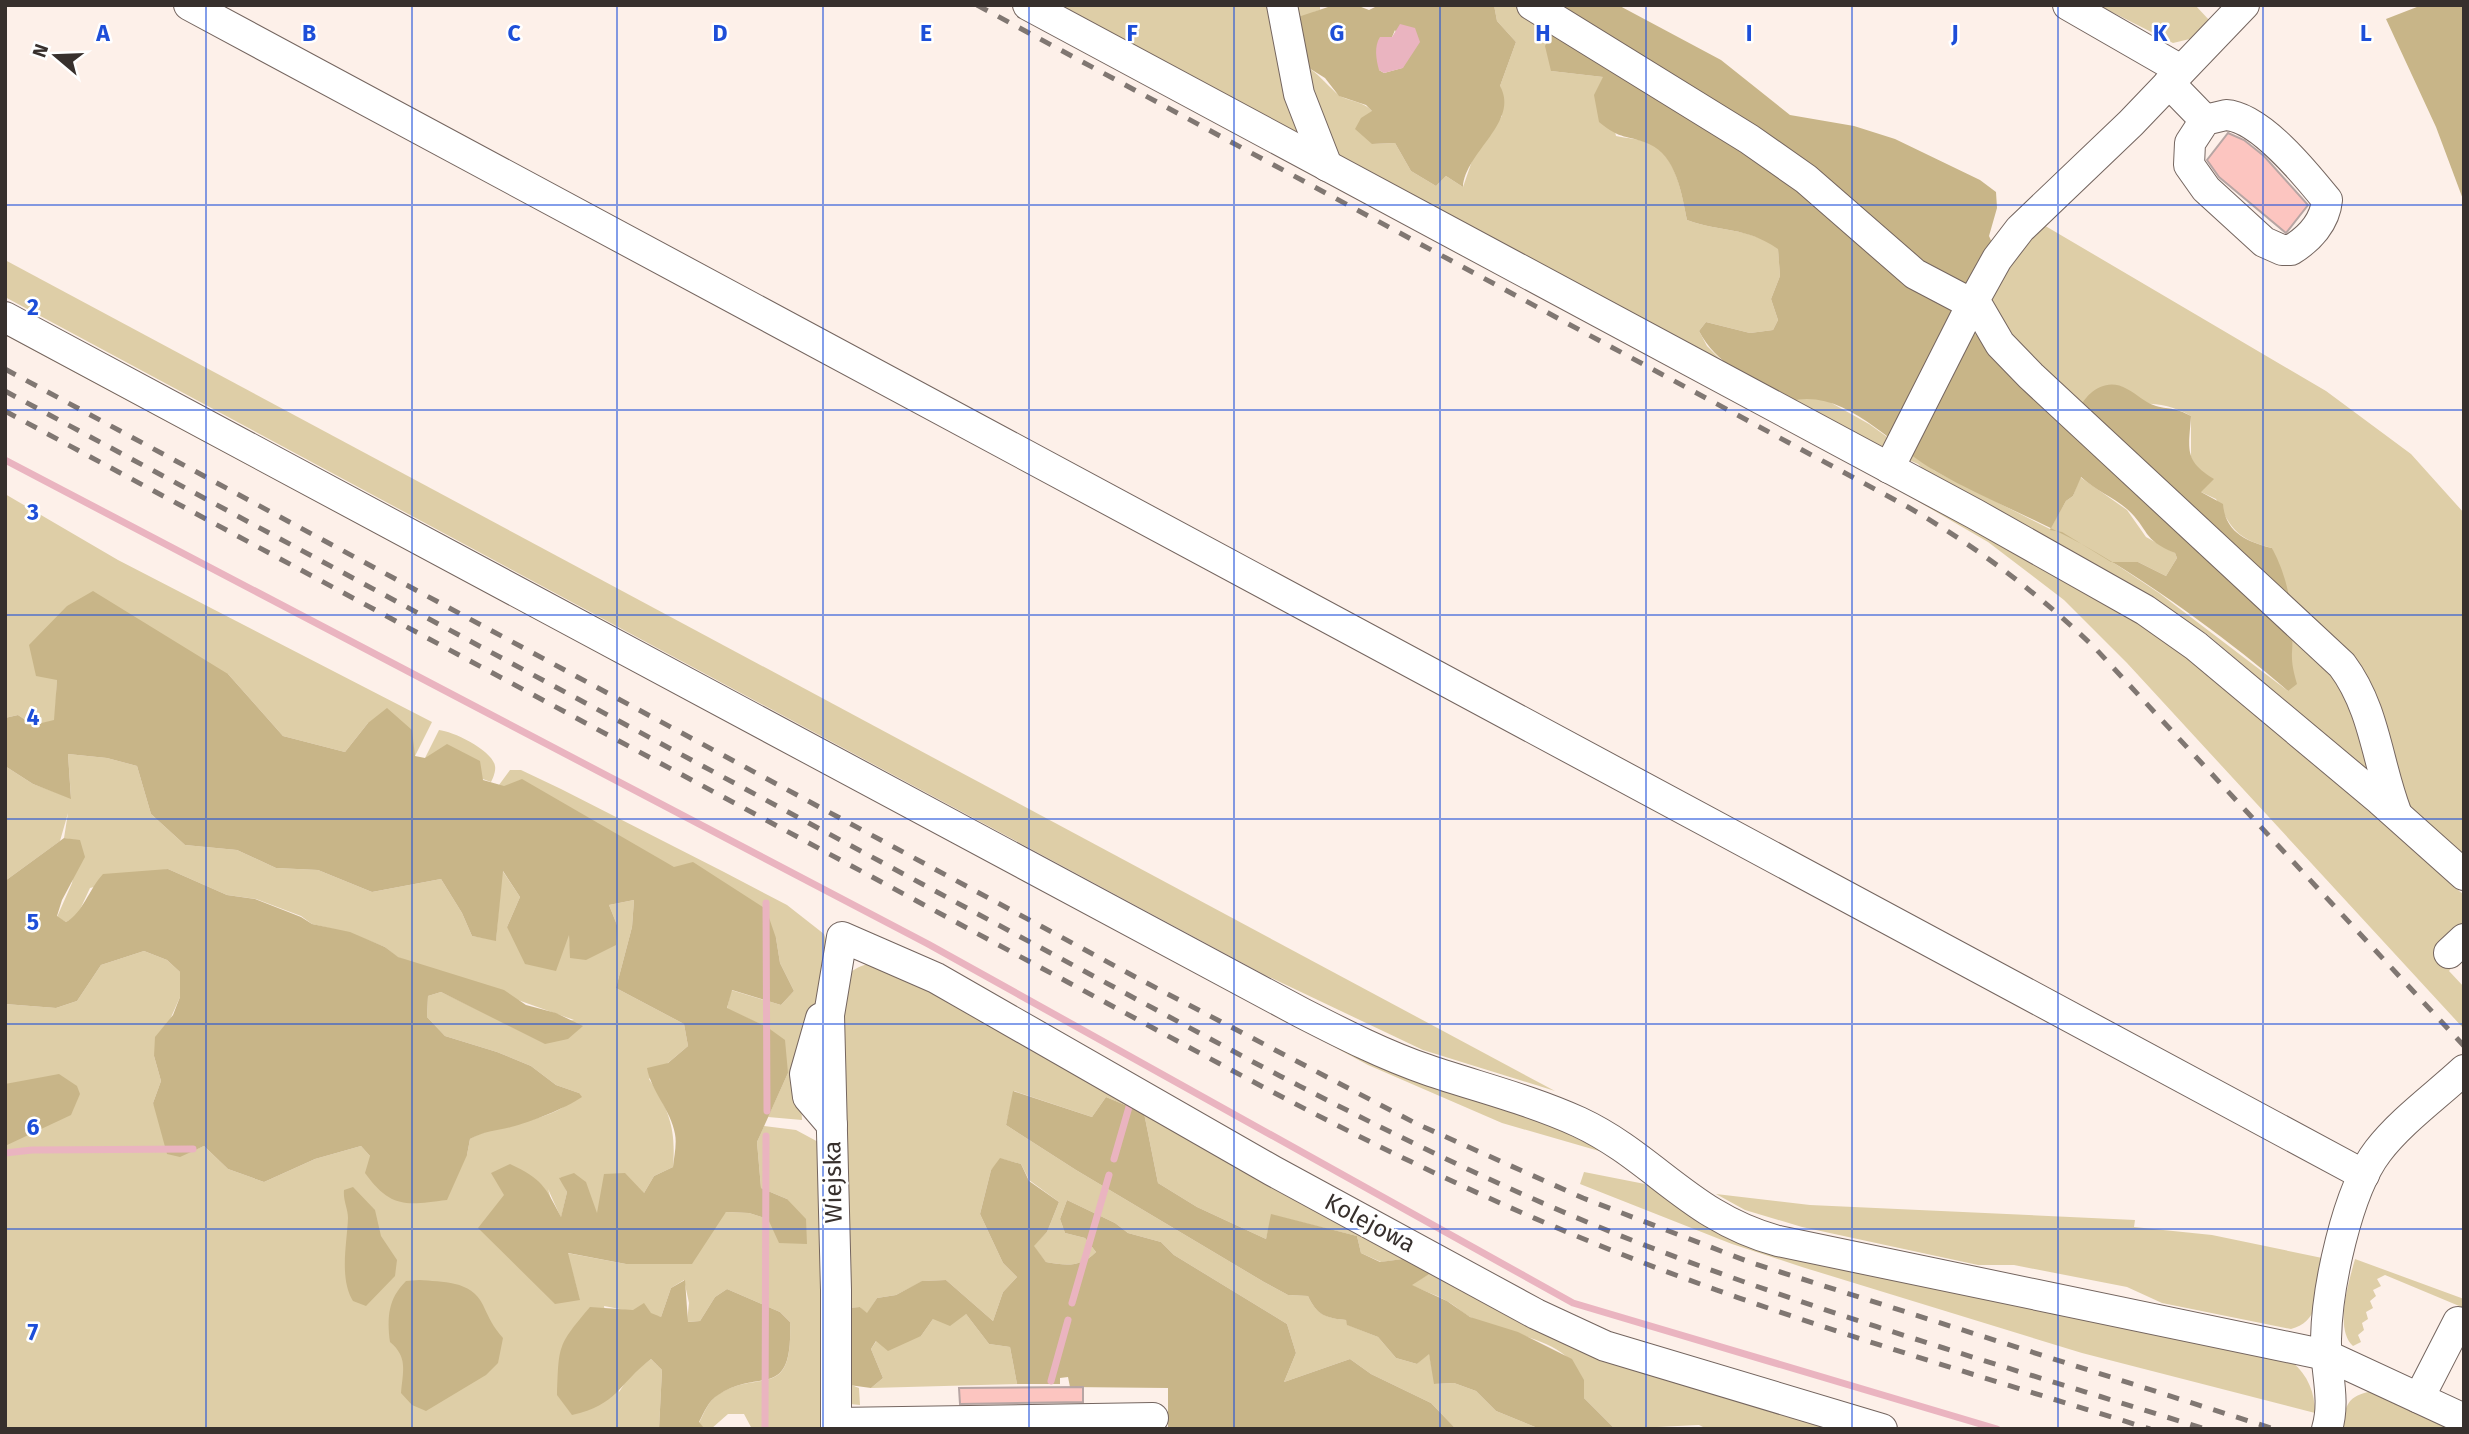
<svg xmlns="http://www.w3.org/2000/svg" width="2469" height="1434" viewBox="0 0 2469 1434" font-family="'Fira Sans',sans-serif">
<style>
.green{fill:#decea7}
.forest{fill:#c8b588;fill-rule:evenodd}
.water{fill:#eab4c0}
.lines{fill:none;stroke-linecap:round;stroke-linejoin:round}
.stream{stroke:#eab4c0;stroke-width:7}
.building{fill:#fcc5c0;stroke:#b7a5a3;stroke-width:2}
.minor-casing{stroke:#74655f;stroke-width:32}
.minor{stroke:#fff;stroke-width:30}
.rail{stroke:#807772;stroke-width:5;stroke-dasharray:12 12;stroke-linecap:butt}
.grid{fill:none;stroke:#1d4ed8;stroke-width:2;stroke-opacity:0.55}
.labels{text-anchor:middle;stroke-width:5;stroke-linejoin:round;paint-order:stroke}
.street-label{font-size:24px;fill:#37302d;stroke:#fff}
.grid-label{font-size:23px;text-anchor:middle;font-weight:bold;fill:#1d4ed8;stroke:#fff;stroke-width:5;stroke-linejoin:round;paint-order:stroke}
</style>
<rect width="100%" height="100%" fill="#fdf0e9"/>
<g class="green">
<path d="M1060 5H1320V10L1314 12 1309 68C1320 75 1335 94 1342 97 1353 102 1364 102 1372 111V144L1395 143 1411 171 1436 186 1446 176 1463 187 1473 158 1502 116 1500 86 1516 42 1497 21 1494 5H1550L1562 13 1551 71 1603 77 1616 136C1626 138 1639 139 1649 143 1676 154 1682 195 1687 220 1722 233 1745 226 1778 248L1780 276 1771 299 1778 320 1773 330 1750 333 1706 322 1699 331 1707 346 1728 367Z"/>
<path d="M2098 5H2195L2210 21 2194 38 2173 43Z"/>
<path d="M2042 224 2326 391 2411 454 2464 513V854L2208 635 2155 600 2044 536 1930 476 1918 464 1843 430 1790 401 1805 397 1826 400 1869 424 1935 471 2050 529 2066 501 2073 496 2080 477 2127 510 2146 537 2175 553 2177 558 2166 576 2138 562 2114 563 2159 593 2288 691 2293 636 2272 548C2237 539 2232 530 2216 499L2201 492 2191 457V416C2153 394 2119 406 2077 414L2068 427 1973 333 1989 293Z"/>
<path d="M5 260 1555 1091 1423 1050 1265 975 5 297Z"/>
<path d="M5 329 509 600 1606 1153 1502 1123 1368 1065 5 335Z"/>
<path d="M1885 476 2140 617 2455 880 2451 884 2464 895V924L2440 947 2455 963 2449 971 2464 987V1029L2127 663 2064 600 1988 542 1883 481Z"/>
<path d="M5 494 118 560 432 722 415 756 368 723 345 752 283 736 228 674 57 680 55 721 33 725 18 715 5 718Z"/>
<path d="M439 730C453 731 493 751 495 766 496 771 493 778 491 782L425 758Z"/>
<path d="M68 754 107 758 137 766 151 814 185 845 237 850 276 868 318 870 372 892 441 879 462 913 472 936 496 940 502 870 520 897 507 927 569 933 571 958 617 925 609 905 634 900 632 927 616 988 684 1024 688 1046 649 1079C670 1111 676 1130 673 1167L654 1176 644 1193 597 1214 560 1177 567 1192 561 1218 548 1189 580 1300 567 1253 626 1264 726 1212 749 1213 768 1219 787 1199 761 1188 757 1142 764 1126 796 1130 822 1144 829 1429H752L744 1414H728L711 1429H705L699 1423C704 1413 708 1402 717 1395 759 1367 793 1404 790 1322L780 1312 727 1289 715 1297 700 1321 687 1322 689 1303 684 1280 671 1288 661 1317 604 1306 619 1392 630 1375 651 1359 662 1370 659 1429H5V1004L56 1008 77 1001 101 965 144 951 167 960 180 972V997L154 1056 161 1081 153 1103 180 1156 204 1146 228 1169 264 1182 315 1159 361 1146 370 1156 467 1155 470 1139C503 1120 554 1125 579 1093L556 1085 531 1066 497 1052 445 1036 427 1017 428 996 441 992 512 1026 574 1020 397 957 385 947 350 933 312 924 301 916 256 899 227 895 168 869 90 888 77 916 66 922 57 917 72 883 80 841 64 838 68 813 60 841 5 881V766L33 784 71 798Z"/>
<path d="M510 770H521L561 789 724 872 787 905 824 934 831 955 800 1081 802 1120 768 1117 788 1073 767 1027 727 1009 731 990 781 1005 794 991 780 963 776 938 647 852 499 785Z"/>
<path d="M882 962 916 975 1025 1034 1373 1231C1439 1269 1504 1311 1574 1340 1666 1378 1764 1399 1859 1429H1707L1699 1425 1615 1429 1584 1398C1583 1336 1515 1340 1472 1318 1462 1313 1455 1305 1445 1300 1434 1294 1422 1290 1410 1285L1431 1273 1418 1257 1381 1262 1361 1253 1357 1236 1272 1215 1266 1239 1197 1207 1158 1183 1144 1113 1106 1097 1092 1117 1014 1091 1006 1125 1076 1170 1264 1282 1288 1295 1308 1296C1317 1315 1326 1318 1346 1320L1348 1325 1378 1337 1396 1358 1417 1364 1429 1353 1435 1384 1454 1383 1476 1391 1496 1411 1540 1429H1456L1431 1403 1371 1374 1350 1359 1284 1382 1296 1353 1287 1324 1174 1255 1161 1242 1128 1233 1115 1223 1067 1200 1060 1219 1065 1233 1085 1238 1096 1252C1081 1267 1067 1266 1046 1262L1033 1246 1047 1232 1059 1202 1029 1180 1021 1164 1002 1159 991 1170 980 1214 1003 1263 1017 1277 1003 1292 993 1321 946 1280 923 1281 896 1295 877 1298 867 1314 860 1307 847 1308 849 1384 859 1388 860 1405 850 1404 843 1380 838 990C849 969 859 964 882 962Z"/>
<path d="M1584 1172 1650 1185 1688 1212 2292 1362C2308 1375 2315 1393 2315 1413L2082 1353 1802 1267 1732 1244 1580 1184Z"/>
<path d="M1716 1194 1810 1205 2135 1220 2134 1227 2212 1235 2327 1259C2321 1285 2321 1322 2291 1329L2162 1303 2127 1287 2014 1265H1978L1802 1227 1745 1210Z"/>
<path d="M2355 1259 2464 1299V1308L2385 1275 2377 1279 2381 1286 2373 1290 2376 1296 2370 1301 2373 1308 2366 1312 2368 1319 2362 1323 2364 1330 2358 1335 2361 1342 2353 1346C2334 1329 2349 1281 2355 1259Z"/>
<path d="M966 1314 989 1344 1010 1347 1017 1384 871 1388 883 1378 871 1349 877 1340 921 1336 933 1319Z"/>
<path d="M2368 1392 2377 1393 2456 1429H2342C2345 1408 2346 1397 2368 1392Z"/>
</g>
<g class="forest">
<path d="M1334 5H1356L1369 10 1379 5H1494L1497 21 1516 42 1500 86C1520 122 1465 152 1463 187L1446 176 1436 186 1411 171 1395 143 1372 144 1355 129 1361 118 1372 111 1366 105 1339 96 1325 78 1309 68 1292 19ZM1395 30 1408 59 1402 68 1384 73 1379 70 1380 37H1392Z"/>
<path d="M1550 5H1618L1721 60 1790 115 1854 126 1895 139 1980 180 1996 192 1997 208 1989 236 1994 247 1973 332 1998 359 2077 414C2084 394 2105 376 2127 389 2137 394 2145 403 2156 406 2172 410 2174 407 2191 416 2189 449 2183 460 2214 479L2201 492 2223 504C2225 532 2247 542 2272 548 2286 574 2293 605 2293 635 2292 658 2290 659 2297 684L2288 691C2234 644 2160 590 2099 554 2047 523 1990 502 1937 472 1892 447 1846 387 1790 401 1755 382 1718 367 1699 331L1706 322 1750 333 1773 330 1778 320 1771 299 1780 276 1778 249C1745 226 1722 233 1687 220 1682 195 1676 155 1649 144 1626 134 1622 141 1599 122L1594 95 1603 77 1551 71 1545 46 1561 13ZM2081 477C2095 490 2113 497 2127 509 2150 530 2141 539 2175 553L2177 558 2166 576 2138 562H2111L2062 532 2050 530 2066 501 2073 496Z"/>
<path d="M2422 5H2464V202L2436 127 2386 19Z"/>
<path d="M93 591 228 674 283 736 345 752 368 723 387 708 412 730 415 756 425 758 447 744 480 761 483 780 504 786 522 779 674 867 693 862 766 909 776 938 780 963 794 991 781 1005 732 990 727 1008 767 1027 785 1040 788 1073 757 1142 761 1188 787 1199 806 1219 807 1244 779 1243 768 1219 749 1213 726 1212 692 1264H626L568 1253 580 1300 555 1304 478 1228 504 1195 491 1173 510 1164C542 1179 545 1186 561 1217L567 1192 559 1178 574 1173 586 1182 597 1213 604 1174 625 1173 644 1193 654 1176 673 1167C674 1157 677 1144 675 1134 671 1110 651 1091 647 1068L668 1063 688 1046 684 1024 616 988 632 927 634 900 609 905 617 925 616 945 586 960 570 958 569 935 556 971 525 964 507 927 520 897 503 871 496 941 472 936 462 913 441 879 372 892 318 870 276 868 237 850 185 845 151 814 137 766 107 758 68 754 71 799 33 784 5 766V718L18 715 33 725 54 720 57 680 36 676 29 645 67 606Z"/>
<path d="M64 838 80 840 85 857 62 900 57 916 66 922C83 913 89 889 103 874L168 869 227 895 255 899 301 917 312 924 350 932 385 947 398 957 504 990 526 1005 556 1013 583 1026 568 1039 545 1044 441 992 428 996 427 1017 445 1036 497 1052 531 1066 556 1085 579 1093 582 1097C566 1108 531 1122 511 1127 496 1131 484 1131 470 1139L467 1155 447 1200C406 1205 391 1209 365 1173L370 1156 361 1146 315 1159 264 1182 228 1169 204 1146 180 1157 167 1154 153 1103 161 1081 154 1056 155 1037 173 1015 180 997V972L167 960 144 951 101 965 77 1001 56 1008 5 1004V881Z"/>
<path d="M59 1074 77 1086 80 1094 71 1115 5 1146V1084Z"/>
<path d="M1013 1091 1092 1117 1106 1097 1144 1113 1158 1183 1197 1207 1266 1239 1271 1214 1357 1236 1361 1253 1380 1262 1418 1257 1431 1273 1412 1285 1447 1301 1470 1317 1518 1332 1572 1359 1584 1380V1398L1615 1429H1540L1496 1411 1476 1391 1454 1383 1434 1384 1429 1354 1417 1364 1396 1358 1378 1337 1347 1325 1346 1320C1325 1318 1317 1315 1308 1296L1288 1295 1264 1282 1076 1170 1006 1125Z"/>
<path d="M1000 1158 1021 1164 1029 1181 1059 1202 1047 1232 1034 1246 1046 1262C1067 1266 1081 1267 1096 1252L1085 1238 1065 1233 1060 1219 1067 1200 1115 1223 1128 1233 1161 1242 1174 1255 1287 1324 1296 1353 1284 1382 1350 1359 1371 1374 1431 1403 1456 1429H1168V1388L1070 1387 1068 1377 1060 1378V1384H1017L1010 1347 989 1344 966 1314 950 1326 933 1319 921 1336 888 1351 876 1341 871 1349 883 1378 871 1388 849 1385 847 1308 860 1307 867 1313 877 1298 896 1295 922 1281 946 1280 993 1321 1003 1292 1017 1277 1003 1263 980 1214 991 1170Z"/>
<path d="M353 1187 375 1210 381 1236 397 1260 395 1276 366 1306 353 1301C339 1278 347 1244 348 1218 348 1208 343 1201 344 1190Z"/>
<path d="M419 1280C442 1282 471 1280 483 1305 489 1318 493 1327 503 1338L498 1363 486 1375 426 1411 412 1405 401 1393C403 1371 408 1357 390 1342 387 1317 388 1299 406 1281Z"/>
<path d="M685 1280 688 1322 700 1321 715 1297 727 1289 780 1312 790 1322C793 1403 759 1367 718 1395 708 1401 704 1413 699 1422L705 1429H659L662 1370 651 1359C618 1384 618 1405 572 1415L557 1395C559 1345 557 1346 590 1307L633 1310 644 1303 651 1313 661 1317 671 1288Z"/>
</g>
<path class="water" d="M1400 24 1415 28 1420 42 1403 68 1384 73 1379 70C1376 59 1374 46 1380 37H1392Z"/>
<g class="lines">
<g class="stream">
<path d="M5 460 928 944 1573 1303 1997 1429"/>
<path d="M766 903 767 1111"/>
<path d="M5 1153 32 1150 193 1149"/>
<path d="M1114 1159 1129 1107"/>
<path d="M1072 1303 1109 1175"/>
<path d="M1051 1381 1068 1320"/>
<path d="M765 1429 766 1136"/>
</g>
</g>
<g class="building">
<path d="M2228 133 2244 140 2264 156 2308 205 2286 233 2219 177 2207 160Z"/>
<path d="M1083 1387V1402L960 1404 959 1388Z"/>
</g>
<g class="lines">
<defs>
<g id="minor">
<path d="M189 5 2364 1175"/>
<path d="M1028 5 1975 514 2145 610 2196 646 2380 800 2464 875"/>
<path d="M1282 5 1299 94 1327 166"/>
<path d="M1532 5 1749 139 1806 179 1915 274 1972 304 1889 468"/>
<path d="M2068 5 2181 70"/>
<path d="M2244 5 2131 123 2020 229 1997 259 1972 304 1979 308 2000 344 2031 376 2342 665C2375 709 2377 762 2396 812"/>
<path d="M2169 83 2205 120"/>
<path d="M2226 115C2260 117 2306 174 2327 200 2325 222 2309 239 2291 250H2282L2264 242 2206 189 2189 165 2190 143 2205 120Z"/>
<path d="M5 317 1302 1013C1343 1034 1384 1055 1428 1070 1478 1087 1531 1100 1579 1122 1654 1157 1691 1218 1778 1241L2326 1355 2464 1419"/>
<path d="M2449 953 2464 939"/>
<path d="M821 1018 805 1074 808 1097 832 1125"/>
<path d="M2419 1398 2458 1322"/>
<path d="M836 1423 1153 1418"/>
<path d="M836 1429V1290L829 1015 842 937 936 978 1273 1171 1536 1314 1605 1346 1882 1429"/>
<path d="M2327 1429C2336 1399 2325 1369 2326 1339 2327 1288 2347 1191 2378 1151 2401 1121 2436 1096 2464 1070"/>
</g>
</defs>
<use href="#minor" class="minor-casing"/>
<use href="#minor" class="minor"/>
<g class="rail">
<path d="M977 5 1908 507C1977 547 2038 593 2095 648L2464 1046"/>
<path d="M5 369 1141 980 1417 1124 1583 1198 1752 1263 2274 1429"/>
<path d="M5 391 1257 1064C1380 1128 1504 1190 1634 1241 1821 1314 2014 1369 2205 1429"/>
<path d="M5 411 1248 1079C1389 1154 1532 1222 1681 1277 1835 1334 1993 1380 2150 1429"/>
</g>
</g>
<path class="grid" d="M206 5V1429M412 5V1429M617 5V1429M823 5V1429M1029 5V1429M1234 5V1429M1440 5V1429M1646 5V1429M1852 5V1429M2058 5V1429M2263 5V1429M5 205H2464M5 410H2464M5 615H2464M5 819H2464M5 1024H2464M5 1229H2464"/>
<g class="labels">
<g class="street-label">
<text transform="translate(833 1182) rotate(-91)" y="8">Wiejska</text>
<text transform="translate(1370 1223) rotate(28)" y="8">Kolejowa</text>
</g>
</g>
<g class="grid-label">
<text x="103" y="41">A</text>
<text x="309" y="41">B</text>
<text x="514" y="41">C</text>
<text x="720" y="41">D</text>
<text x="926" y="41">E</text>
<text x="1132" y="41">F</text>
<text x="1337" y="41">G</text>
<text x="1543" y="41">H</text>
<text x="1749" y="41">I</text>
<text x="1955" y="41">J</text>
<text x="2160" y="41">K</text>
<text x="2366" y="41">L</text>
<text x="33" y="315">2</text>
<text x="33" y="520">3</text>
<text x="33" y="725">4</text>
<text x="33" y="930">5</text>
<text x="33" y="1135">6</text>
<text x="33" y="1340">7</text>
</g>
<rect width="2469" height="1434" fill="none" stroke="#37302d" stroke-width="14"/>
<g transform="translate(56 56) rotate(289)" stroke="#ffffff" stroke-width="5" paint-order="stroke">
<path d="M0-5L12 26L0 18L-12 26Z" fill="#37302d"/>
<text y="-10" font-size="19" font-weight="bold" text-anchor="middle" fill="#37302d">N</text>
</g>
</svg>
